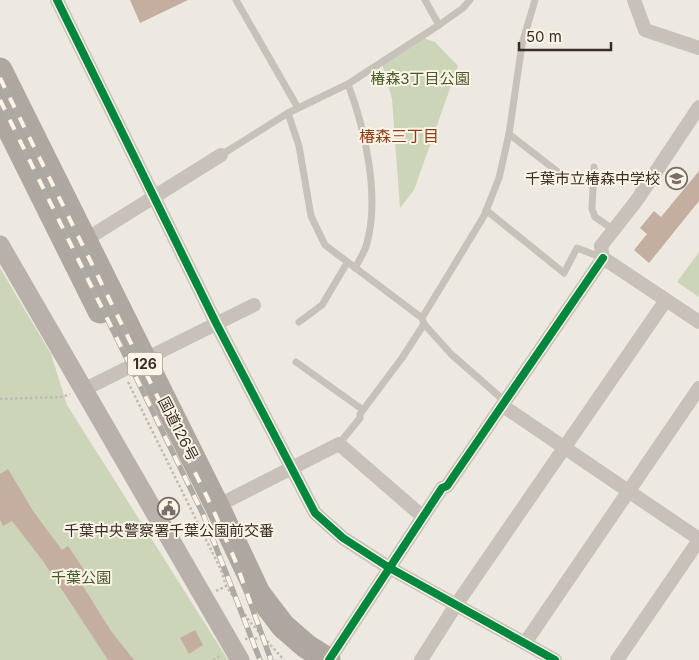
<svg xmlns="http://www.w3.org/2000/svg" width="699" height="660" viewBox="0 0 699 660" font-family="Inter,'Noto Sans JP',sans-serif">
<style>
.green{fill:#cdd5b8}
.building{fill:#c4aea0}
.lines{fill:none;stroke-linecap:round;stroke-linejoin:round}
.path{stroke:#c0b9b1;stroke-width:2.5;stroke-dasharray:2.5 2.5;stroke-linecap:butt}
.lane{stroke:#c7c1b9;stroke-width:7}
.street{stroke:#c7c1b9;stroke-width:14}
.secondary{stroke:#b8b1aa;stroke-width:19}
.highway{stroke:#ada79f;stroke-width:25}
.rail-casing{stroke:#afa9a3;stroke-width:5.5}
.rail{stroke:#fbf4e7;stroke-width:4;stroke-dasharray:11;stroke-linecap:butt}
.cycleway-casing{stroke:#fbf4e7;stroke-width:11}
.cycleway{stroke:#00873e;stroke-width:8}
.labels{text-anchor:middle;stroke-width:4;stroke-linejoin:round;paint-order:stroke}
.shield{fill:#fbf4e7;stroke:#726961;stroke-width:1}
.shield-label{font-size:14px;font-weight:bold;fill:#382e27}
.park-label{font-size:15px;fill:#435928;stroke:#fbf4e7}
.poi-label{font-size:15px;fill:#382e27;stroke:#fbf4e7;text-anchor:end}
.street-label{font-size:15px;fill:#382e27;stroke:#fbf4e7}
.neighbourhood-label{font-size:16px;fill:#903d17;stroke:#fbf4e7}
</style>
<rect width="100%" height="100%" fill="#eee9e0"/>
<g class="green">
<path d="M423 38 435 42 458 66 414 190 400 208 392 99 382 64Z"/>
<path d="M699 252V297L677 282Z"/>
<path d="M0 268 51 354 67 405 228 660H0Z"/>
</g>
<g class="building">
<path d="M130 0H188L140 23Z"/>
<path d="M699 171V201L649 263 634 250 647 234 640 228 654 211 661 217Z"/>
<path d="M8 469 33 511 62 550 68 546 91 580 83 586 111 631 134 660H108L43 561 12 521 3 526 0 520V474Z"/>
<path d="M195 630 203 645 189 654 180 638Z"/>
</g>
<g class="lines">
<g class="path">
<path d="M128 382 221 570 226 586"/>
<path d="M0 399 62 397 70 394"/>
<path d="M216 591 226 586 250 622 284 660"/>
<path d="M245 639 265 638"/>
<path d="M213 660 220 656"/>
</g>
<g class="lane">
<path d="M236 0 298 108"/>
<path d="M425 0 439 25"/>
<path d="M348 84C365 129 380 196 367 243 365 252 359 260 355 268"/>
<path d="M288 113 299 146 311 216 325 245 422 318 424 324 451 354 500 397 502 405"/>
<path d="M509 134 558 172"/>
<path d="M221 155 288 113 348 84 439 25 463 8 470 0"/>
<path d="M594 167 592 209 595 217 614 230"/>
<path d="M486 210 564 273 577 248 603 258"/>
<path d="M422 318 484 216 499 178 509 134 522 44 535 0"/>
<path d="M299 322 322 305 347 263"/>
<path d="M296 362 363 410"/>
<path d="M339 444 360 418V414L402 358 424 324"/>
</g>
<g class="street">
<path d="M57 0 216 323 315 513 343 538 388 567 555 660"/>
<path d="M634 0 645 30 699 48"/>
<path d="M699 107 637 200 601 246 603 258 699 322"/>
<path d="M85 240 221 155"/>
<path d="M85 389 254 305"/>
<path d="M503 406 699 539"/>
<path d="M217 506 339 444 422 516"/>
<path d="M525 643 699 388"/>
<path d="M329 660 442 488 447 486 603 258"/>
<path d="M421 660 456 605 666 300"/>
<path d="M617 660 699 540"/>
</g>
<path class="secondary" d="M0 245 240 660"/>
<g class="highway">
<path d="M0 70 217 506 258 593 283 626 306 646 328 660"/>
<path d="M0 110 100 311"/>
</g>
<defs>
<g id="rail">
<path d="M0 78 212 507 235 560 271 660"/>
<path d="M0 100 203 514 260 660"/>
</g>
</defs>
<use href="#rail" class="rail-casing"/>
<use href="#rail" class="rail"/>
<defs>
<g id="cycleway">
<path d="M57 0 216 323 315 513 343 538 388 567 555 660"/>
<path d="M329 660 442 488 447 486 603 258"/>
</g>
</defs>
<use href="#cycleway" class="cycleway-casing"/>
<use href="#cycleway" class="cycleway"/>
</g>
<defs>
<symbol id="school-ring" viewBox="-11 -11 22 22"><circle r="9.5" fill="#fbf4e7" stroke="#786f68" stroke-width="1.5"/><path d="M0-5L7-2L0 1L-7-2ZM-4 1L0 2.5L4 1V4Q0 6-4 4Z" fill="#786f68"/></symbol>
<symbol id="civic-ring" viewBox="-11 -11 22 22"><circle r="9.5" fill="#fbf4e7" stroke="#786f68" stroke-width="1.5"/><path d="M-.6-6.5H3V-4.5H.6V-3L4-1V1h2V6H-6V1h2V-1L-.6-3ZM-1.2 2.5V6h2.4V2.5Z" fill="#786f68"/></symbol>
</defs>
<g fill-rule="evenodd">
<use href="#school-ring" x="664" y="166" width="25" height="25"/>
<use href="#civic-ring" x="156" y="496" width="25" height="25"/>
</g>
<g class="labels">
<rect class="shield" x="127.5" y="352.5" width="35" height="23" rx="4"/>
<g class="shield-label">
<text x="145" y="369">126</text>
</g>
<g class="park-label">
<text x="420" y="84">椿森3丁目公園</text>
<text x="81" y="583">千葉公園</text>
</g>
<g class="poi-label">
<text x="660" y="184">千葉市立椿森中学校</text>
<text x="169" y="536" text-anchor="middle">千葉中央警察署千葉公園前交番</text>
</g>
<g class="street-label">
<text transform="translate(178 429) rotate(63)" y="5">国道126号</text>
</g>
<g class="neighbourhood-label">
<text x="399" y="142">椿森三丁目</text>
</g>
</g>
<path d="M519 42v8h92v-8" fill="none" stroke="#382e27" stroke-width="2.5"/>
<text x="526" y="42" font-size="15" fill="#382e27" stroke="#fbf4e7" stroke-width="4" paint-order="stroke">50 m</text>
</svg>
